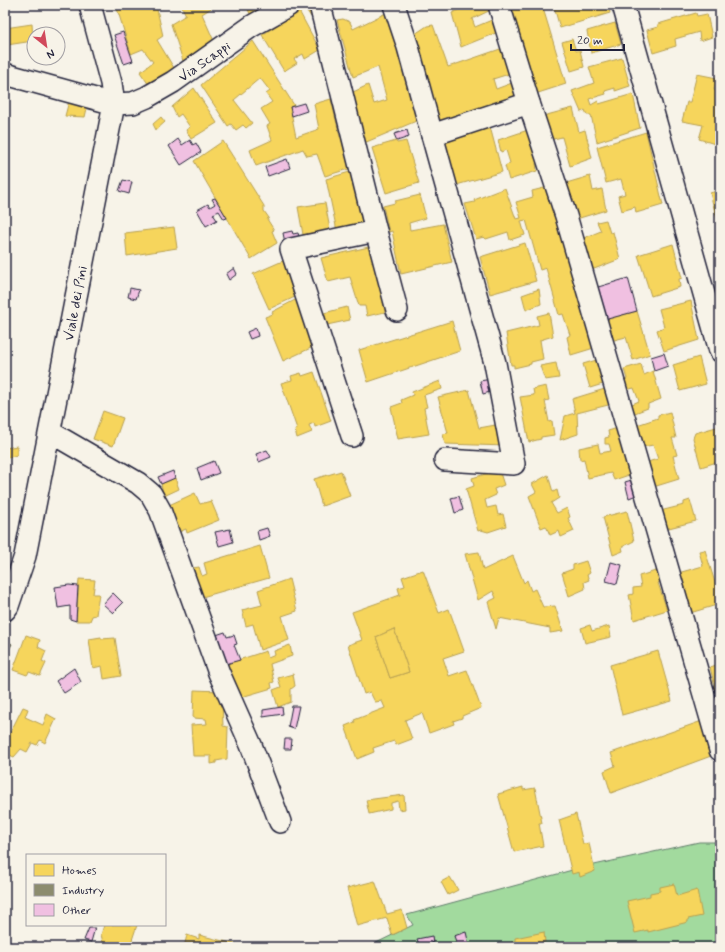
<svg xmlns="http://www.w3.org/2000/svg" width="725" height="952" viewBox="0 0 725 952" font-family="Mynerve,sans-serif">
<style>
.green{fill:#a2da9e;stroke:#627e6c}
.homes{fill:#f6d55c;stroke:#b69f52;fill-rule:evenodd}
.industry{fill:#8c8c6e;stroke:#6c6c5f}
.building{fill:#f0c0e1;stroke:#22223b}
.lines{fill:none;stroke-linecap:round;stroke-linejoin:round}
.street-casing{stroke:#22223b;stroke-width:24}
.street{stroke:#f7f3e8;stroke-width:21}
.labels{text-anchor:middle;stroke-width:4;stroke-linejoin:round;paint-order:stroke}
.street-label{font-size:14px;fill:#22223b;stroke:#f7f3e8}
</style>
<rect width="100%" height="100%" fill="#f7f3e8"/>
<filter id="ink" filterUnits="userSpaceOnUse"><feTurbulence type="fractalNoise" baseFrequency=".025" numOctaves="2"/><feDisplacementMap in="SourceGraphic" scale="8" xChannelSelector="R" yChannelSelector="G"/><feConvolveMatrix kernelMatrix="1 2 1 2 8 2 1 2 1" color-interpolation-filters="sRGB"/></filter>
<g filter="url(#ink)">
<path class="green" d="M699 842H720V947H368L413 925 407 915 576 869Z"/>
<g class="homes">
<path d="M116 5H156L163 36 157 40 174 68 149 85 140 72 153 62 143 49 131 54Z"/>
<path d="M181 5H216L202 14 214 41 184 64 171 24 186 15Z"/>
<path d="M246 5H270L251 16Z"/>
<path d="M310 5H314L315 15 311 17 305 8Z"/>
<path d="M468 5H492L493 9 472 19 475 27 499 17 503 30 461 47 452 13Z"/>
<path d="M508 5H542L566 84 535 94Z"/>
<path d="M559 5H608L610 13 560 28 554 7Z"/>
<path d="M299 11 320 50 305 59 303 54 294 59 297 63 284 71 262 35Z"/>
<path d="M386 13 421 119 364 143 351 93 368 85 374 104 387 100 378 67 353 77 337 20 343 19 350 22 353 29Z"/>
<path d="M696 13 697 16 707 14 712 37 700 41 699 32 675 39 676 46 653 53 647 30 658 27V24Z"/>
<path d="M615 23 621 44 591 53 587 31Z"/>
<path d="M32 24 33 41 7 45 5 28Z"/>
<path d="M433 25 448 67 506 47 512 73 493 79 496 89 512 83 516 98 437 127 409 38 427 26Z"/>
<path d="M572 39 576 51 580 50 584 67 571 71 562 42Z"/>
<path d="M253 41 294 105 290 107 296 137 319 129 314 104 331 99 340 137 341 136 352 168 325 176 317 154 307 156 303 149 256 166 250 150 272 140 267 126 270 124 261 109 272 102 266 94 270 91 260 78 234 100 252 123 246 128 243 125 236 130 231 124 228 126 201 85Z"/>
<path d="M622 58 630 86 615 91V88L605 91 606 94 589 99 591 105 598 101 599 104 633 94 640 128 597 142 591 115H587L585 110 581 112 572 91 594 83 589 67Z"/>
<path d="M697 74 717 78 714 90 720 92V122L715 144 699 139 703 125 682 121 687 102H690Z"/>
<path d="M194 88 217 123 191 139 186 130 190 127 181 114 177 117 172 107Z"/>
<path d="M69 101 88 104 85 117 65 116Z"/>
<path d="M573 108 579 132 585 130 592 158 570 166 562 137 549 140 543 116Z"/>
<path d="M161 117 165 122 156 130 153 124Z"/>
<path d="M489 123 502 172 453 186 439 138Z"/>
<path d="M531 129 540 161 536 163 537 171 509 180 505 166 510 163 506 150 501 152 498 140Z"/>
<path d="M646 132 663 205 636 213 635 207 622 211 618 196 625 194 621 179 606 183 597 147Z"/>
<path d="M223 141 264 206V211L269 218 267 219 274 230 272 231 277 243 251 259 194 161Z"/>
<path d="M396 141 397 143 406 141 419 183 386 193 372 148Z"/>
<path d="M353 171 363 224 337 231 326 179Z"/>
<path d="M590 176 593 191 602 189 606 210 573 220 563 184Z"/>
<path d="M548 187 594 348 571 355 567 337 570 335 563 314 559 315 546 268 540 270 526 220 521 221 525 235 510 240 508 232 486 239 484 237 476 239 465 204 475 202 474 200 505 188 516 219 521 218 516 202 533 197 532 191Z"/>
<path d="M720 190V223H718L710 193Z"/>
<path d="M420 195 426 218 409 223 410 230 443 224 452 262 401 274 392 231 389 232 383 206 395 203V201Z"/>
<path d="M325 203 331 235 304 240 298 207Z"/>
<path d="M606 220 610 233 613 232 620 259 589 271 579 240 601 231 597 222Z"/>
<path d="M174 227 177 248 127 256 125 233Z"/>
<path d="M525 243 536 281 490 294 480 257Z"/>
<path d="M673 244 682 278 679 279 680 287 651 296 638 255Z"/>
<path d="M373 246 386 301 383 302 385 312 367 316 365 306H359L350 277 328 282 321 258Z"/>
<path d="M285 260 297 296 269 309 253 274Z"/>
<path d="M539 289 541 304 526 310 522 295Z"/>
<path d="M297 299 313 347 283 361 265 317 273 314 272 312Z"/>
<path d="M691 301 699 340 664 351 657 330 664 327 659 309Z"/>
<path d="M347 307 350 320 327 325 324 313Z"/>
<path d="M637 311 650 354 633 360 626 337 610 341 604 320Z"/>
<path d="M549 313 553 336 540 340 543 359 531 362V364L514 368V365H511L506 333 539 325 537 316Z"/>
<path d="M452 321 460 351 368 382 359 350Z"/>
<path d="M699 357 706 384 680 391 673 365Z"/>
<path d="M600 359 606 383 590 388 583 364Z"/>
<path d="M556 363 559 378 545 380 540 366Z"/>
<path d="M641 364 644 375 653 371 661 399 648 404V408L632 414 630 405 639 401 634 388 625 390 623 381 627 379 624 369Z"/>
<path d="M314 372 331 421 315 427 314 423 309 425 312 432 297 438 295 430 297 429 281 383 292 380 291 376 301 373 302 376Z"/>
<path d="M440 381 442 389 424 395 427 407 424 408 429 434 398 439 391 407 402 403 401 400 413 395 412 392Z"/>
<path d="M546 386 549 400 545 401 549 422 552 421 554 435 541 437V439L529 442 520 397 534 395 533 389Z"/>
<path d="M608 388 612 404 577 413 578 434 560 440 565 416 575 413 572 399Z"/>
<path d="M469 390 479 428 501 424 506 446 445 444 443 434 448 433 438 397Z"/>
<path d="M103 411 123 418 113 446 93 439Z"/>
<path d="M670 412 676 438H672L677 455 673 456 679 479 650 488 644 463 658 459 653 445 642 447 637 425 658 418V415Z"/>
<path d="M720 426V461L701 467 693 438 695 433Z"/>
<path d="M621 427 632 474 614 480 611 473 588 478 584 459 580 460 579 448 598 444 600 453 611 451 609 444H605V438L609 437 608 431Z"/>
<path d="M17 446V455L6 458 5 448Z"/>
<path d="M499 470 504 485 494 489 496 495 485 500 487 508 496 506 498 515 503 514 506 526 488 532 481 530 478 531 466 489 474 486 472 478Z"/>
<path d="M341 471 350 496 322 506 314 479Z"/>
<path d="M548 475 553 492 557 490 559 498 551 503 557 513 567 508 570 517 568 518 574 531 561 537 559 531 550 535 546 526 541 528 529 496 536 492 532 484Z"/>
<path d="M175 478 179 489 164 496 161 484Z"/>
<path d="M195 493 200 504 211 501 219 520 187 533 186 529 179 532 169 505Z"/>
<path d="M690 500 696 521 665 529 660 511 684 505V502Z"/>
<path d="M627 511 634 541 622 547 623 551 613 555 603 517Z"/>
<path d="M260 546 269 578 202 597 193 568 199 567 202 576 207 574 204 563Z"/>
<path d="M705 550 720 599V604L690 613 678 573 703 566 699 551Z"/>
<path d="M479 552 483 570 513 556 524 583 527 580 531 591 535 589 543 607 555 606 563 631 550 633V628L499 618 496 629 488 602 496 598 493 591 478 600 465 554Z"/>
<path d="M586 561 590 573 587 575 589 580 584 582 585 589 569 596 562 573 573 569V565Z"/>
<path d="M423 570 439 613 449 609 464 651 443 658 449 676 467 670 481 708 462 716V718L453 721 454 724 429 733 422 713 405 720 412 739 396 745 394 741 373 748 374 752 357 759 345 726 355 722 354 720 385 708 382 701 375 702 370 692 364 694 348 645 362 640 352 612 400 595 398 588 405 586 402 577ZM394 629 409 672 390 678 376 637Z"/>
<path d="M659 570 661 581 658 583 667 610 634 620 629 595 633 594V588L641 587 639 576Z"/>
<path d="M79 579 95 580 93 594H99L96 615 92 616 90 621H76Z"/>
<path d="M289 579 297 611 282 616 289 640 260 650 253 624 246 626 242 610 262 605 258 590Z"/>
<path d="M590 625 592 631 609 626 611 637 585 643 581 628Z"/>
<path d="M394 629 409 672 390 678 376 637Z"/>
<path d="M26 635 40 640 38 647 46 651 42 661 46 663 40 676 29 672 27 675 13 670Z"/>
<path d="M101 637V639L115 638 121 676 104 679 102 666 93 668 89 639Z"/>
<path d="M290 645 292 656 270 664 274 682 271 683 272 688 238 698 226 664 266 651 268 658 275 655 274 651Z"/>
<path d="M658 651 672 701 622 715 610 665Z"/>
<path d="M720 664V705L716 706 712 689 715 687 710 667Z"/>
<path d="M293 674 295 686 291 689V702L278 707 273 690 281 687 278 678Z"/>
<path d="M194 690 220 691 222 700 223 726 228 727 227 759 216 761V763L211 764V756H193L191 725 207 724 206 719 193 718Z"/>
<path d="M23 707 28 709 25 717 43 725 47 714 56 719 45 743 40 740 37 745 32 743 27 752 21 749 14 757 5 753V743Z"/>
<path d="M702 721 711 756 611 793 604 771 615 766 611 753Z"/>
<path d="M523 787V790L535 788 542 823H539L543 846 514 852 498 794Z"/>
<path d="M404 795 405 809 399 810 398 801 391 803V809L369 814 366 800Z"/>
<path d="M576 814 583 844 589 843 595 871 580 877 579 872 572 874 559 820Z"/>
<path d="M450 877 458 890 448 895 441 882Z"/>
<path d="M375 881 387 914 402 910 407 928 392 935 387 918 357 926 347 888Z"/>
<path d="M674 884 677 896 697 890 702 916 688 919V922L648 932V930L635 933 627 901 650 896V893L660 891V887Z"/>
<path d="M104 925H137L130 946 128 945 126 947H118L115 944 106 945 103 942 101 935Z"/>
<path d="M544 932 545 942H542L544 947H513L512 942 515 941V938Z"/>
<path d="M187 935 199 939V935L247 947H184Z"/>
</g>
<path class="industry" d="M7 640 12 644 5 657V642Z"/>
<g class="building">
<path d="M123 32 133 61 124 64 114 35Z"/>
<path d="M304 103 307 111 292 116 290 107Z"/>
<path d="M407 130 409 137 397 141 394 134Z"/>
<path d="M178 139 182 145 190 140 193 145 196 143 201 152 181 165 169 146Z"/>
<path d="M287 159 290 168 268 176 265 167Z"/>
<path d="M123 180 132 182 129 194 119 191Z"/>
<path d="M215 198 227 218 224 219 219 211 213 214 217 220 206 226 197 210 208 204 210 207 215 204 212 199Z"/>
<path d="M292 231 293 234 298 233 300 240 285 243 283 233Z"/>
<path d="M234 268 237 274 229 280 226 274Z"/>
<path d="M628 278 637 311 604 320 595 288Z"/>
<path d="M130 288 139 290 136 299 128 297Z"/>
<path d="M256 328 258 336 250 339 247 332Z"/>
<path d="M664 353 668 366 654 371 651 357Z"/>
<path d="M491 379 490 392 483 394 480 381Z"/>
<path d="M267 450 271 457 259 462 256 454Z"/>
<path d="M214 461 219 473 201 480 197 468Z"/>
<path d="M173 471 175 478 161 484 158 477Z"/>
<path d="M635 479 639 494 629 498 625 482Z"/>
<path d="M459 496 463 510 455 513 451 498Z"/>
<path d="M267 528 270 536 259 540 257 531Z"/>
<path d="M230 529 233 542 219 546 215 532Z"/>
<path d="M611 562 622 565 617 584 606 581Z"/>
<path d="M69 585 78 586 76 621 70 619V606L58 608 55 587Z"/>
<path d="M113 593 123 603 113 613 103 604Z"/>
<path d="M225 632 227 637 234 635 237 644 234 645 240 660 226 664 216 635Z"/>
<path d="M74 668 81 682 64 693 56 681Z"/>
<path d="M292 706H299L294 729 288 727Z"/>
<path d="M282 707 283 714 263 717V710Z"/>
<path d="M285 739H292L291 749H284Z"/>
<path d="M89 928H95L91 942 84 940Z"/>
<path d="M466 932 469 945 463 947H458L454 936Z"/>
<path d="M432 936 433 942 420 947 417 939Z"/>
</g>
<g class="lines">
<defs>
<g id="street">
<path d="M320 5 376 231 397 310"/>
<path d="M394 5 408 47 432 135"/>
<path d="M499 5 529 103"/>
<path d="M623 5 720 351"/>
<path d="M5 74 114 104 133 103 147 97 173 82 252 26 289 5"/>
<path d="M50 432 138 483 151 494 160 510 219 673 251 745 280 822"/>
<path d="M352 436 291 249 376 231"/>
<path d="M445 460 514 464 495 363 432 135 529 103 566 216 720 750"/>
<path d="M5 610 8 606 25 556 114 104 111 83 90 5"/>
</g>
</defs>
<use href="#street" class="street-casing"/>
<use href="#street" class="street"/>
</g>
</g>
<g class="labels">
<g class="street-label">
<text transform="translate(204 61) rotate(-35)" y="5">Via Scappi</text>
<text transform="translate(75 303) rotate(-79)" y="5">Viale dei Pini</text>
</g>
</g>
<rect width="725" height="952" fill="none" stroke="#f7f3e8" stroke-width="20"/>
<rect x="10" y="10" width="705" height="932" fill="none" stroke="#22223b" stroke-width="1.5" filter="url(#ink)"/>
<rect x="26" y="854" width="140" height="72" fill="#f7f3e8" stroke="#a29fa3"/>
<rect x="34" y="864" width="20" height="12" fill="#f6d55c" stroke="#a29fa3"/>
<text x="62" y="874" font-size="12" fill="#22223b">Homes</text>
<rect x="34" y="884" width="20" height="12" fill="#8c8c6e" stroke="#a29fa3"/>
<text x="62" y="894" font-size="12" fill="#22223b">Industry</text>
<rect x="34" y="904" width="20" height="12" fill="#f0c0e1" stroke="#a29fa3"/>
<text x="62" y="914" font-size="12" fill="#22223b">Other</text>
<g transform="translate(46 46) rotate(150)"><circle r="19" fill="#f7f3e8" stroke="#a29fa3"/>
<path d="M0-3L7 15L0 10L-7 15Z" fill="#d1495b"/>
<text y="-6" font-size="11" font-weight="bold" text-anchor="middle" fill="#22223b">N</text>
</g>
<path d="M571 44v6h53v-6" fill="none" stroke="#22223b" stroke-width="2"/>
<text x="577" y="44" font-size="12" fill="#22223b" stroke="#f7f3e8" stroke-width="3" paint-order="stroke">20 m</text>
</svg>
